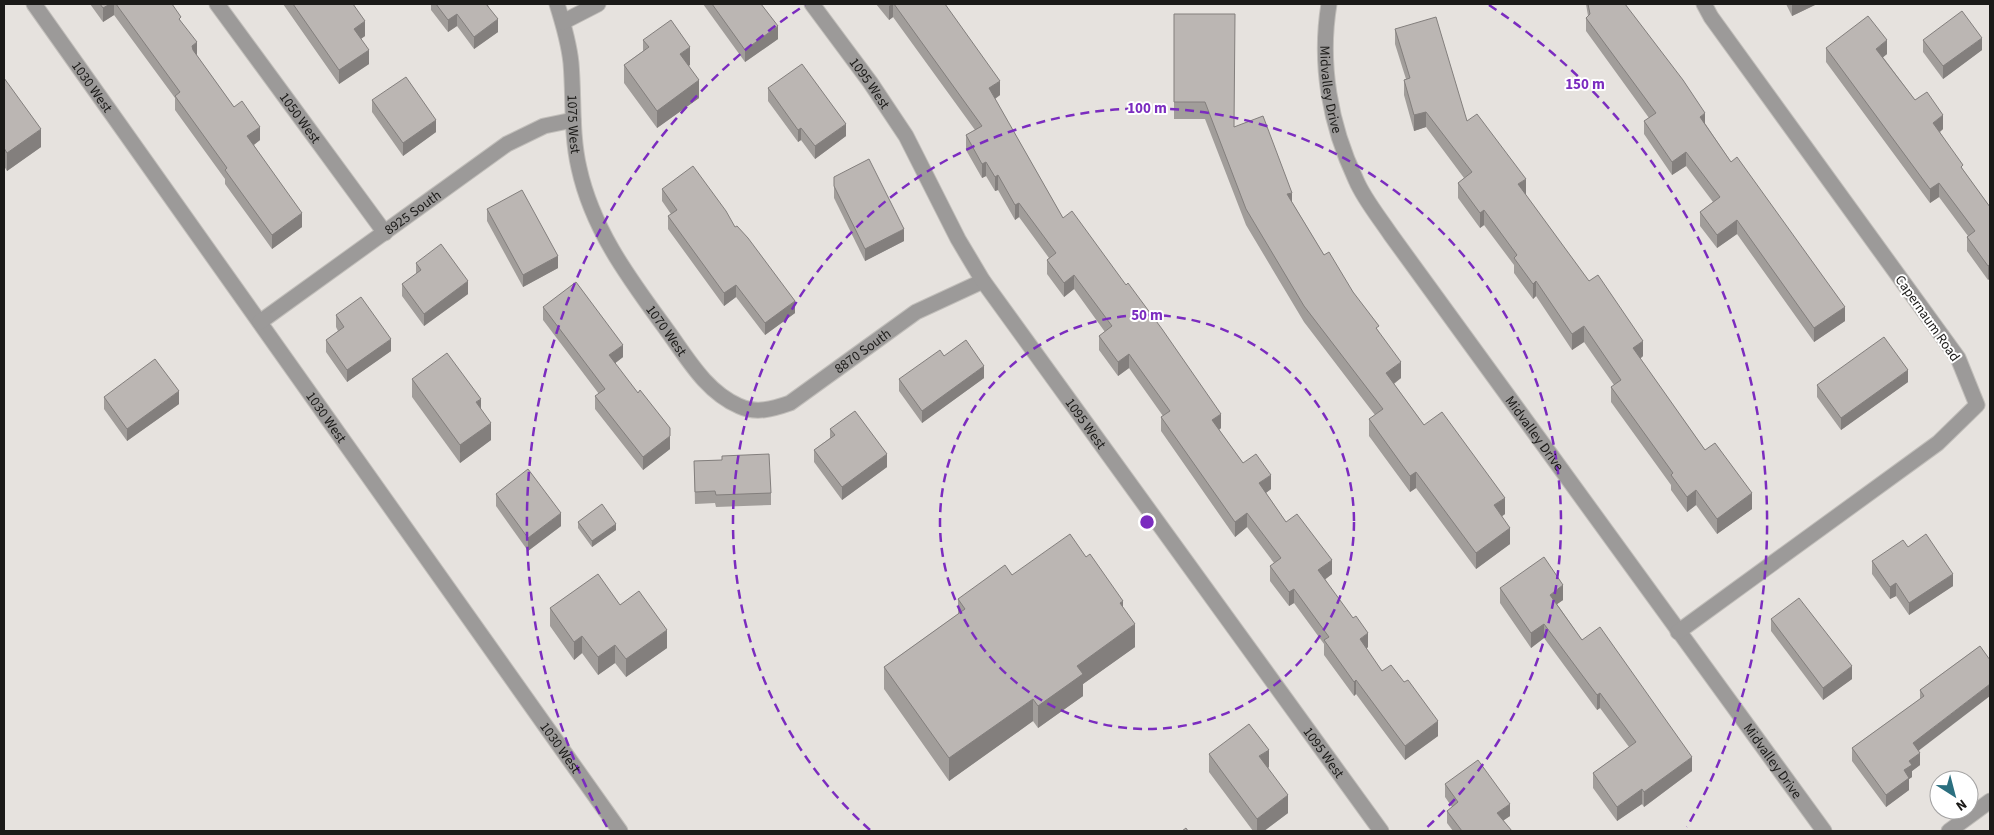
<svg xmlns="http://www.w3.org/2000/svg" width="1994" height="835" viewBox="0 0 1994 835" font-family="'Source Sans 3',sans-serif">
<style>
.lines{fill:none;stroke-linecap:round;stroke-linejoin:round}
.minor-casing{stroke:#c1beba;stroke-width:17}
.minor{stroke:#9c9a99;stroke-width:15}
.wall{fill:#a19d9a}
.shaded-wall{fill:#837f7d}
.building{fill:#bbb6b3;stroke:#837f7d}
.ring{fill:none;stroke:#7b2cbf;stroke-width:2.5;stroke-dasharray:9 6}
.labels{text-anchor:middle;stroke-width:4;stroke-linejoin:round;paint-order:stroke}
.street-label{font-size:14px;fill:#1b1a18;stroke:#fff}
.centre{fill:#7b2cbf;stroke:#fff;stroke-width:2.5}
.ring-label{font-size:15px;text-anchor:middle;font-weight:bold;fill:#7b2cbf;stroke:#fff;stroke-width:4;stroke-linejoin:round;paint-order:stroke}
</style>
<rect width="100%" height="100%" fill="#e6e2de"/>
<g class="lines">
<defs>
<g id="minor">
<path id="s1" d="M34 4 620 831"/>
<path id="s2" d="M217 4 385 233"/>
<path id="s3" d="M557 4C563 23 569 43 571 63 574 98 571 134 579 168 593 232 632 282 669 333 689 361 707 392 739 406 756 414 773 409 790 403L916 312 983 281"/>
<path id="s4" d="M812 4 870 82 906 136 958 239 983 281 1381 831"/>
<path id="s5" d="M1329 4C1319 64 1330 125 1356 180 1364 199 1379 217 1391 235L1824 831"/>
<path d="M563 22 598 4"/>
<path id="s6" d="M260 322 507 144 544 126 573 120"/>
<path d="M1678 632 1938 443 1977 405 1958 358 1711 17 1704 4"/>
<path d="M1949 831 1990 801"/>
</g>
</defs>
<use href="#minor" class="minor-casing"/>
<use href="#minor" class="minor"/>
</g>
<g class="wall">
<path d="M90 4H172L181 22 197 56 234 107 260 140 254 145 302 227 272 249 225 184V179L175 110V98L114 15 103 22Z"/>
<path d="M283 4H353L365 36 361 39 369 64 339 84Z"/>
<path d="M431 4H490L488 5 498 32 474 49 457 26 448 32 431 10Z"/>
<path d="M703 4H761L778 39 745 62Z"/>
<path d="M876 4H945L1000 95 995 99 1063 218 1221 428 1219 430 1243 463 1271 489 1266 493 1286 522 1332 574 1325 579 1368 647 1366 649 1382 671 1438 736 1405 760 1356 694 1354 696 1324 655V644L1294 603 1289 606 1270 581V566L1274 563 1247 527 1235 537 1161 431V417L1163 416 1129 368 1118 376 1099 350V336L1105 332 1074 289 1064 297 1047 274V260L1049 258 1019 217 1015 220 998 190 995 191 986 176 982 178 966 150V135L975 130 893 17 889 20Z"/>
<path d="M1586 4H1625L1731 162 1845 321 1814 342 1737 234 1717 248 1700 226V212L1713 202 1686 166 1672 175 1644 134V121L1649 118 1586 31V18L1588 16Z"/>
<path d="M1786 4H1817L1792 16Z"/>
<path d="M1174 14 1234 127 1292 202 1324 255 1353 292 1379 332 1401 378 1394 384 1424 425 1505 514 1502 516 1510 544 1476 569 1416 488 1410 492 1369 436V419L1375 415 1304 322 1246 225 1205 119H1174Z"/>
<path d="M1395 29 1467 121 1526 194H1525L1643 356 1640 359 1705 450 1752 509 1717 534 1696 505 1687 512 1671 490V485L1611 402V387L1614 385 1584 342 1572 350 1536 296 1533 299 1514 273V265L1484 225 1480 228 1458 198V183L1464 178 1426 127 1414 131 1404 95V80L1406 79 1395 44Z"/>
<path d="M643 40 690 65 688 66 699 98 657 128 624 83V65L643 51Z"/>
<path d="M1923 40 1982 50 1943 79 1923 52Z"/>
<path d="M1826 48 1887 54 1883 57 1915 100 1943 129 1940 132 1963 170 1990 207V278L1988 280 1967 251V237L1968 236 1939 197 1930 203 1826 62Z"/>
<path d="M4 78 41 147 7 171 4 166Z"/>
<path d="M768 88 846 136 815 159 801 140 798 142 768 101Z"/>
<path d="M372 100 436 132 403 156 372 112Z"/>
<path d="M834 177 904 241 865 261 834 198Z"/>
<path d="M662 189 735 227 795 313 765 335 736 297 724 306 668 229V216L671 214 662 201Z"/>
<path d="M487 209 558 268 523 287 487 221Z"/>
<path d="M416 263 468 294 424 326 402 296V284L416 274Z"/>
<path d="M543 307 623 357 615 363 670 449 643 470 595 409V396L599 394 543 320Z"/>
<path d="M336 315 391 351 347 382 326 352V340L338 331 336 327Z"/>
<path d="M944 356 984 378 922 423 899 391V379Z"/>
<path d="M412 379 491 440 460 463 412 397Z"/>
<path d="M1908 382 1841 430 1817 397V385Z"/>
<path d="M104 397 179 404 127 441 104 409Z"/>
<path d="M830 429 887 467 842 500 814 462V450L830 438Z"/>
<path d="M722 460 771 493V505L716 507 715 503 695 504 694 461Z"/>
<path d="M496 494 561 526 528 551 496 506Z"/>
<path d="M578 522 616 530 592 547 578 528Z"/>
<path d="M1908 547 1953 586 1909 615 1896 596 1890 599 1872 574V561Z"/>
<path d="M1012 575 1123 608 1135 647 1083 684V696L1038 728 1033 721 949 781 884 689V667L958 614V599Z"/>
<path d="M1500 588 1563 600 1557 604 1582 640 1692 771 1644 807 1642 804 1617 821 1593 788V773L1629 747 1600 708 1597 710 1544 638 1531 648 1500 603Z"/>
<path d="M620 605 667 648 626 677 615 663 598 675 582 653 574 660 550 626V608Z"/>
<path d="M1771 619 1852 679 1823 700 1771 631Z"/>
<path d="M1980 646 1919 751 1920 765 1912 771V777L1909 779V790L1886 807 1852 761V748L1920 699V690Z"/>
<path d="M1209 754 1269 767 1268 768 1288 813 1264 831H1253L1209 772Z"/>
<path d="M1445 784 1510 816 1503 820 1512 831H1453L1447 823V811L1452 807 1445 797Z"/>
</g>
<g class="shaded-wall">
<path d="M110 4H114V15L103 22V8Z"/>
<path d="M892 4H893V17L889 20V6Z"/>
<path d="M1792 4H1817L1792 16Z"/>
<path d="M457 14V26L448 32V20Z"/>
<path d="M498 19V32L474 49V37Z"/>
<path d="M365 21V36L354 43V29Z"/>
<path d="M778 26V39L745 62V50Z"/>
<path d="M1982 38V50L1943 79V66Z"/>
<path d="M1887 40V54L1876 63V49Z"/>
<path d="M197 42V56L192 60V46Z"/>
<path d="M690 47V65L680 72V54Z"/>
<path d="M369 50V64L339 84V70Z"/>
<path d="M699 80V98L657 128V111Z"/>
<path d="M1000 81V95L989 103V88Z"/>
<path d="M1426 112V127L1414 131V115Z"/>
<path d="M1705 113V127L1700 117Z"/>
<path d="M1943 115V129L1933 137V123Z"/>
<path d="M436 120V132L403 156V143Z"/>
<path d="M846 124V136L815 159V146Z"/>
<path d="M260 127V140L247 150V136Z"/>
<path d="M801 128V140L798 142V130Z"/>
<path d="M41 129V147L7 171V153Z"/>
<path d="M1686 152V166L1672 175V162Z"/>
<path d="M986 162V176L982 178V164Z"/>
<path d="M998 175V190L995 191V177Z"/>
<path d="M1526 179V194L1518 200V184Z"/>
<path d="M1939 183V197L1930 203V189Z"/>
<path d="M1292 193V209L1287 194Z"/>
<path d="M1019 203V217L1015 220V205Z"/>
<path d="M1484 210V225L1480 228V213Z"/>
<path d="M302 213V227L272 249V235Z"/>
<path d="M1737 220V234L1717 248V235Z"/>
<path d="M904 229V241L865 261V249Z"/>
<path d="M558 256V268L523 287V275Z"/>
<path d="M1990 264V278L1988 280V266Z"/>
<path d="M1074 275V289L1064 297V283Z"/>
<path d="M468 281V294L424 326V314Z"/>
<path d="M1536 281V296L1533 299V284Z"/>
<path d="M736 285V297L724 306V293Z"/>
<path d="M795 301V313L765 335V323Z"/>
<path d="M1845 307V321L1814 342V328Z"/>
<path d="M1584 326V342L1572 350V334Z"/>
<path d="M391 339V351L347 382V370Z"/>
<path d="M1643 341V356L1633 364V348Z"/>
<path d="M623 345V357L609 368V355Z"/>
<path d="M1129 354V368L1118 376V362Z"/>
<path d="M1401 362V378L1386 389V373Z"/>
<path d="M984 366V378L922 423V411Z"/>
<path d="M1908 370V382L1841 430V418Z"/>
<path d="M179 391V404L127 441V429Z"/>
<path d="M481 399V417L476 402Z"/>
<path d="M1221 414V428L1212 435V420Z"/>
<path d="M491 423V440L460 463V445Z"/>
<path d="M670 436V449L643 470V457Z"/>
<path d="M887 454V467L842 500V487Z"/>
<path d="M1416 472V488L1410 492V476Z"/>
<path d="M1271 475V489L1259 498V483Z"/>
<path d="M1696 490V505L1687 512V497Z"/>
<path d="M1752 493V509L1717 534V519Z"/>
<path d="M1505 498V514L1494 522V505Z"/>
<path d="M561 513V526L528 551V538Z"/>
<path d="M1247 513V527L1235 537V522Z"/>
<path d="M616 524V530L592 547V541Z"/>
<path d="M1510 528V544L1476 569V553Z"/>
<path d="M1332 560V574L1318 585V570Z"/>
<path d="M1953 574V586L1909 615V603Z"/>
<path d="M1896 583V596L1890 599V587Z"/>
<path d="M1563 585V600L1550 609V595Z"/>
<path d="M1294 589V603L1289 606V592Z"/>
<path d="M1123 601V623L1120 603Z"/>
<path d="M1135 624V647L1083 684V696L1038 728V706L1077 666Z"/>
<path d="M1544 624V638L1531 648V633Z"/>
<path d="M667 630V648L626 677V659Z"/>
<path d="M1368 633V647L1360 654V639Z"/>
<path d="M582 636V653L574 660V642Z"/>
<path d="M615 645V663L598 675V657Z"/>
<path d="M1852 666V679L1823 700V688Z"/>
<path d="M1356 680V694L1354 696V682Z"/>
<path d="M1990 684V696L1913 755V743Z"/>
<path d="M1600 693V708L1597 710V695Z"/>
<path d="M1033 699V721L949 781V758Z"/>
<path d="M1438 721V736L1405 760V746Z"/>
<path d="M1269 750V767L1259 774V756Z"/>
<path d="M1920 753V765L1912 771V777L1909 779V790L1886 807V795L1904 770 1909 761Z"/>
<path d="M1692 757V771L1644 807V792Z"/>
<path d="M1642 789V804L1617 821V807Z"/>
<path d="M1288 795V813L1264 831H1257V819Z"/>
<path d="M1510 804V816L1497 825V813Z"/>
</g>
<g class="building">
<path d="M100 4H110L103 8Z"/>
<path d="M116 4H172L181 17 179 19 197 42 192 46 193 50 234 107 242 101 260 127 247 136 302 213 272 235 225 170 227 168 175 96 180 92Z"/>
<path d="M293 4H353L365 21 354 29 369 50 339 70Z"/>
<path d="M436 4H486L498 19 474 37 457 14 448 20Z"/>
<path d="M712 4H761L778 26 745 50Z"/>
<path d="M894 4H945L1000 81 989 88 1063 218 1072 211 1126 285 1128 283 1162 329 1221 414 1212 420 1243 463 1256 454 1271 475 1259 483 1286 522 1297 514 1332 560 1318 570 1353 618 1356 616 1368 633 1360 639 1382 671 1391 665 1404 682 1408 680 1438 721 1405 746 1356 680 1354 682 1324 640 1329 637 1294 589 1289 592 1270 566 1281 558 1247 513 1235 522 1161 417 1170 411 1129 354 1118 362 1099 336 1112 326 1074 275 1064 283 1047 260 1056 253 1019 203 1015 205 998 175 995 177 986 162 982 164 966 135 982 126Z"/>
<path d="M1588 4H1625L1683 80 1705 113 1700 117 1731 162 1737 157 1845 307 1814 328 1737 220 1717 235 1700 212 1720 197 1686 152 1672 162 1644 121 1656 113 1586 18 1590 14Z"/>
<path d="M1962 11 1982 38 1943 66 1923 40Z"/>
<path d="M1174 14H1235L1234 127 1263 116 1292 193 1287 194 1324 255 1329 252 1353 292 1379 326 1376 328 1401 362 1386 373 1424 425 1442 412 1505 498 1494 505 1510 528 1476 553 1416 472 1410 476 1369 419 1383 409 1304 306 1246 209 1205 102H1174Z"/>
<path d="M1868 16 1887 40 1876 49 1915 100 1927 92 1943 115 1933 123 1963 165 1961 167 1990 207V264L1988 266 1967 237 1975 231 1939 183 1930 189 1826 48Z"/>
<path d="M1436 17 1467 121 1477 114 1526 179 1518 184 1589 281 1598 275 1643 341 1633 348 1705 450 1715 443 1752 493 1717 519 1696 490 1687 497 1671 475 1673 473 1611 387 1621 380 1584 326 1572 334 1536 281 1533 284 1514 258 1517 255 1484 210 1480 213 1458 183 1472 172 1426 112 1414 115 1404 80 1410 78 1395 29Z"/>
<path d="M671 20 690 47 680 54 699 80 657 111 624 65 649 47 643 40Z"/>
<path d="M802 64 846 124 815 146 801 128 798 130 768 88Z"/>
<path d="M406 77 436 120 403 143 372 100Z"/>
<path d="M4 78 41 129 7 153 4 148Z"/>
<path d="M869 159 904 229 865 249 834 186V177Z"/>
<path d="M693 166 726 211 735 227 737 226 748 238 795 301 765 323 736 285 724 293 668 216 677 210 662 189Z"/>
<path d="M522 190 558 256 523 275 487 209Z"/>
<path d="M441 244 468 281 424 314 402 284 421 270 416 263Z"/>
<path d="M576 282 623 345 609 355 638 393 640 390 670 428V436L643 457 595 396 605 389 543 307Z"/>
<path d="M361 297 391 339 347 370 326 340 344 327 336 315Z"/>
<path d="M1884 337 1908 370 1841 418 1817 385Z"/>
<path d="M966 340 984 366 922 411 899 379 940 350 944 356Z"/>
<path d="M447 353 481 399 476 402 491 423 460 445 412 379Z"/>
<path d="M155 359 179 391 127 429 104 397Z"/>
<path d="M855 411 887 454 842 487 814 450 835 435 830 429Z"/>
<path d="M769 454 771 493 716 495 715 491 695 492 694 461 722 460V456Z"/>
<path d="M528 469 561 513 528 538 496 494Z"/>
<path d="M602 504 616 524 592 541 578 522Z"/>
<path d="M1070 534 1086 557 1090 554 1123 601 1120 603 1135 624 1077 666 1083 674 1038 706 1033 699 949 758 884 667 965 609 958 599 1005 565 1012 575Z"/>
<path d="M1926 534 1953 574 1909 603 1896 583 1890 587 1872 561 1903 540 1908 547Z"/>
<path d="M1544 557 1563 585 1550 595 1582 640 1600 627 1692 757 1644 792 1642 789 1617 807 1593 773 1636 742 1600 693 1597 695 1544 624 1531 633 1500 588Z"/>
<path d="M598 574 620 605 639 591 667 630 626 659 615 645 598 657 582 636 574 642 550 608Z"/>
<path d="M1799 598 1852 666 1823 688 1771 619Z"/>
<path d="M1980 646 1990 660V684L1913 743 1920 753 1909 761 1912 765 1904 770 1909 778 1886 795 1852 748 1924 696 1920 690Z"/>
<path d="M1249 724 1269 750 1259 756 1288 795 1257 819 1209 754Z"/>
<path d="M1478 760 1510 804 1497 813 1512 831H1462L1447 811 1458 802 1445 784Z"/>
<path d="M1186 828 1188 831H1182Z"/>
</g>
<g class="ring">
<circle cx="1147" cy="522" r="207"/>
<path d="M870 830A414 414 0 1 1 1424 830"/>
<path d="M607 827A620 620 0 0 1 805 5M1489 5A620 620 0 0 1 1687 827"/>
</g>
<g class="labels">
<g class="street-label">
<text dy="5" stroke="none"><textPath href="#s4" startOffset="98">1095 West</textPath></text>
<text dy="5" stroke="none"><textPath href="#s1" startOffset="101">1030 West</textPath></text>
<text dy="5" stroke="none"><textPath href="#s5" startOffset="86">Midvalley Drive</textPath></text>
<text dy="5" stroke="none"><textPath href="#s2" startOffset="141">1050 West</textPath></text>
<text dy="5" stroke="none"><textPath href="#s3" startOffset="122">1075 West</textPath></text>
<text dy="5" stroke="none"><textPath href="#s6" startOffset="188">8925 South</textPath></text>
<text transform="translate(1928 318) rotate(55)" y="5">Capernaum Road</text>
<text dy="5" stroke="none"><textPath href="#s3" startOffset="352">1070 West</textPath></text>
<text dy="5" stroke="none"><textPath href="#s3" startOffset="600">8870 South</textPath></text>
<text dy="5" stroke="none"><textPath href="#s1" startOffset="506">1030 West</textPath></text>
<text dy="5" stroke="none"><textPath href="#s4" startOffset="502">1095 West</textPath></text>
<text dy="5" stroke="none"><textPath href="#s5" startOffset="491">Midvalley Drive</textPath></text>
<text dy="5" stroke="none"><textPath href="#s1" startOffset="911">1030 West</textPath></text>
<text dy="5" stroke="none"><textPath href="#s4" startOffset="908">1095 West</textPath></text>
<text dy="5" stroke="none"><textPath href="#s5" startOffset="896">Midvalley Drive</textPath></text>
</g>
</g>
<circle cx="1147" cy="522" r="8" class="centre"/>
<g class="ring-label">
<text x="1585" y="89">150 m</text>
<text x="1147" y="113">100 m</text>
<text x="1147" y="320">50 m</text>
</g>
<rect width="1994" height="835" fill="none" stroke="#1b1a18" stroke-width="10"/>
<g transform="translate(1954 795) rotate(144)"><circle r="24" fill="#ffffff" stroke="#a4a3a3"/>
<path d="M0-4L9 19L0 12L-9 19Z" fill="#2b6f7f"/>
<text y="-8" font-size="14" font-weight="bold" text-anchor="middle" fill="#1b1a18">N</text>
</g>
</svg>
